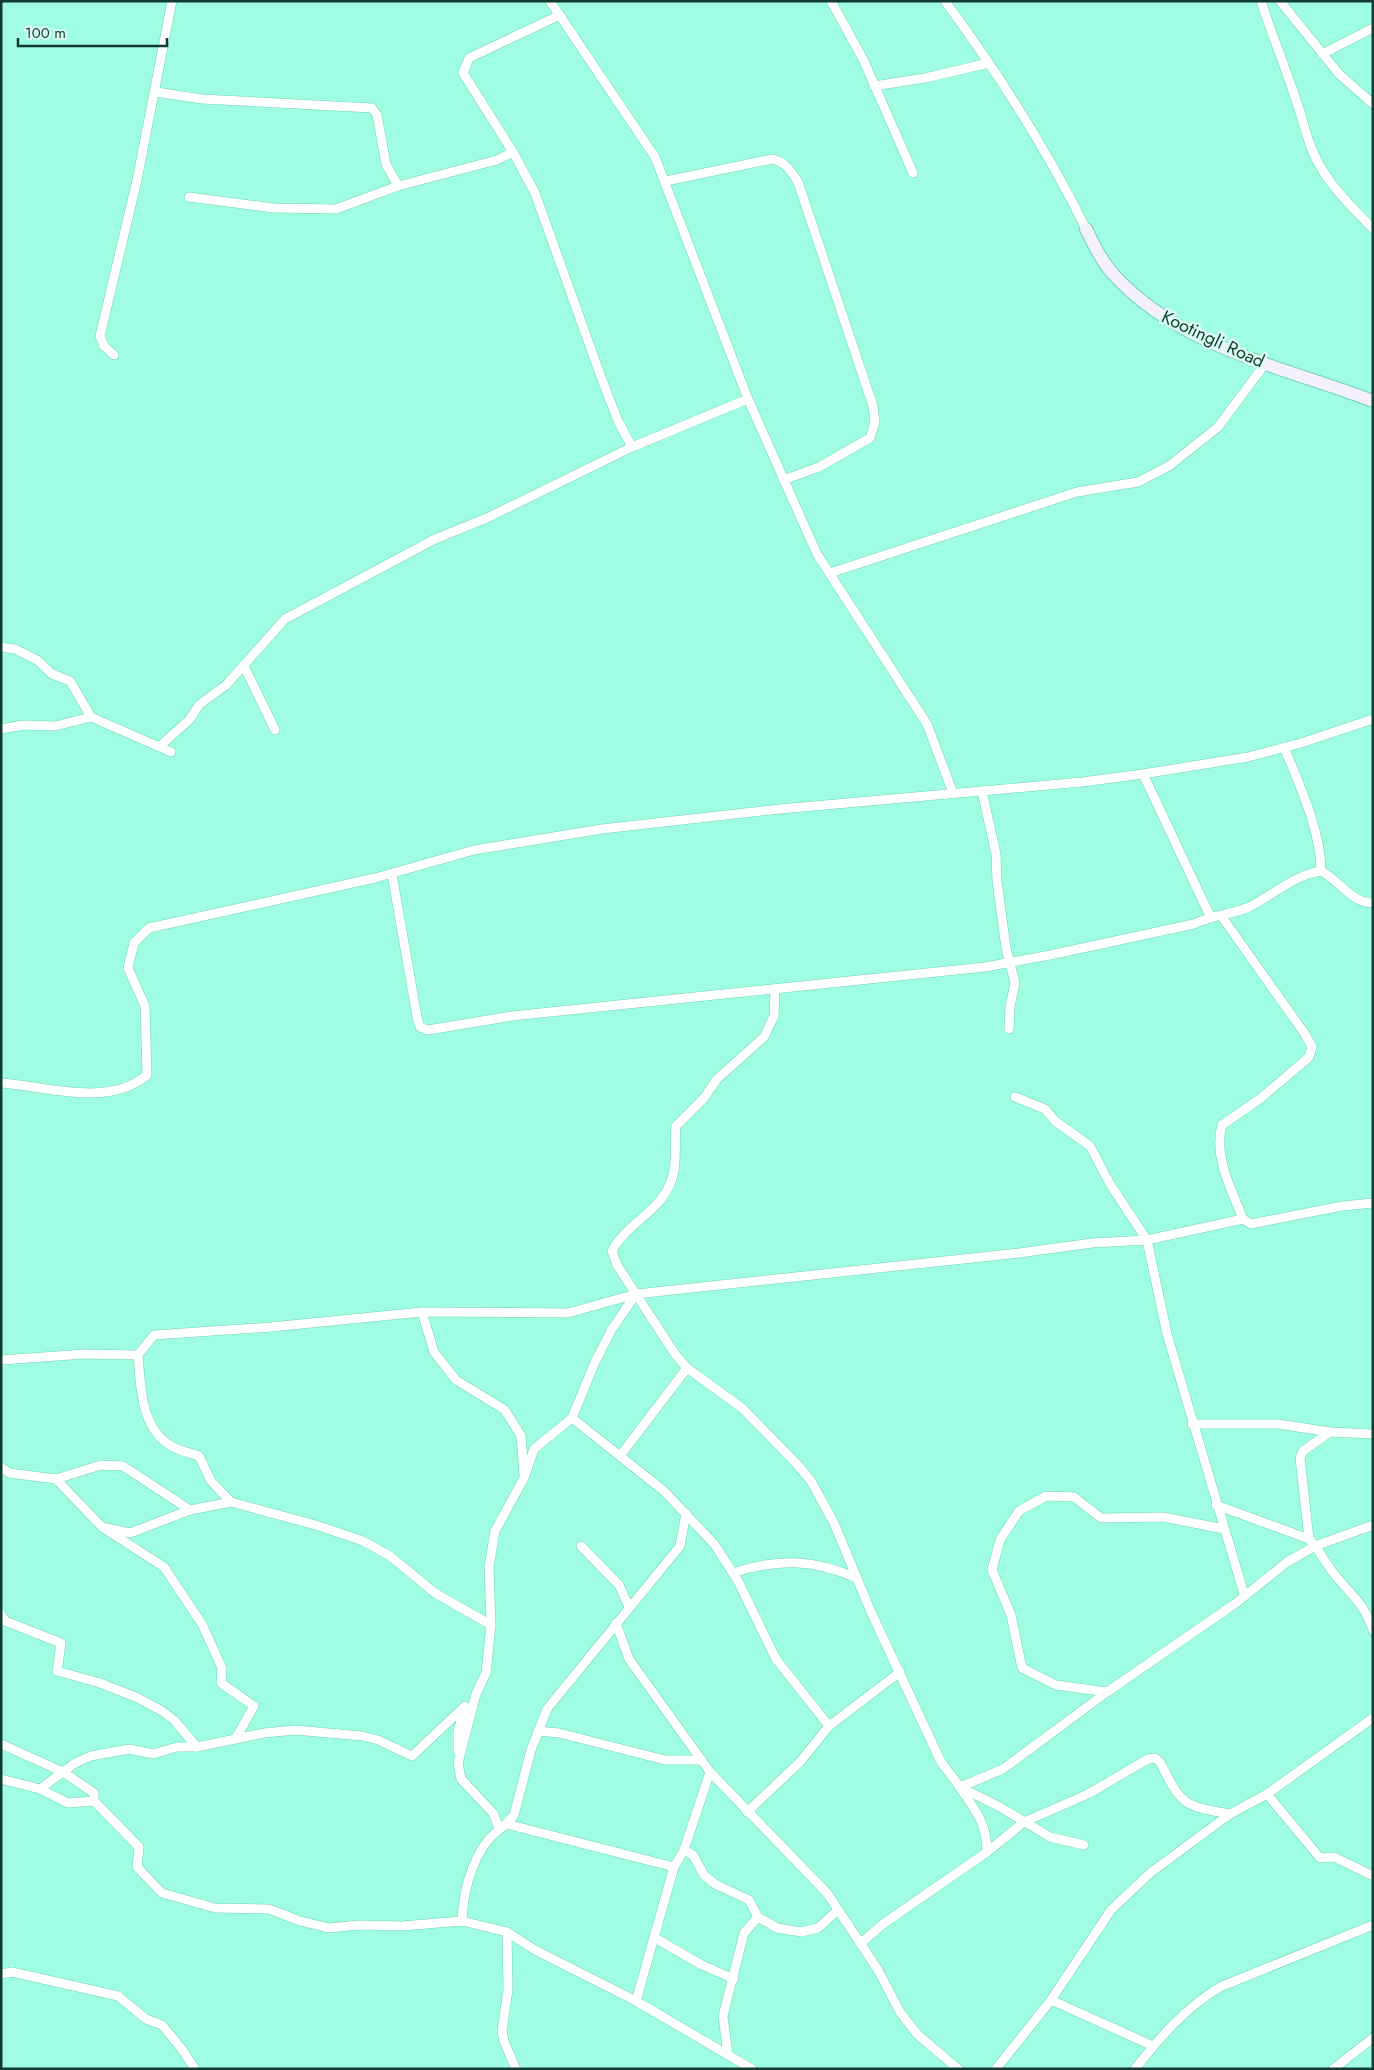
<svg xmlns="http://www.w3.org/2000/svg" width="1374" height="2070" viewBox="0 0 1374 2070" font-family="Jost,sans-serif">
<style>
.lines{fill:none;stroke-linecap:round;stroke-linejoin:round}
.street-casing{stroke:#73d1b8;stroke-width:10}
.secondary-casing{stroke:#73d1b8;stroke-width:14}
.street{stroke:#fff;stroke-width:9}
.secondary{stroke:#f3f0fc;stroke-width:12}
.labels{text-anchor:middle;stroke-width:5;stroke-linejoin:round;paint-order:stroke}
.street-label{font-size:18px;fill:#123b31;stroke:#dafdf2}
</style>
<rect width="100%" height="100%" fill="#9efde2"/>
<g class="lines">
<defs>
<g id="street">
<path d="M550 1 655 157 748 399 817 554 927 724 953 793"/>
<path d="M831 1 863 59 913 173"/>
<path d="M945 1C998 73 1047 149 1086 229"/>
<path d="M1261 1C1272 35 1286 69 1297 103 1305 126 1309 150 1323 171 1337 193 1355 210 1373 229"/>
<path d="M1280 1 1339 74 1373 104"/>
<path d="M560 15 469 58 463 73 513 152 535 193 601 377 618 421 632 447"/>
<path d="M1322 54 1373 28"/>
<path d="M874 86 925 78 989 63"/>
<path d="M156 92 202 99 372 108 377 115 386 164 398 186"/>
<path d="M666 181 772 159C786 162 791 171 798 182L873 406 875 422 870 438 819 467 783 480"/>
<path d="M189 197 274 208 336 209 398 186 497 160 513 152"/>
<path d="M114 355 104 346 100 336 137 180 172 1"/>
<path d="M830 573 1077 492 1138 482 1169 466 1218 427 1265 364"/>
<path d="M1 647 15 649 37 660 52 674 70 681 91 717 171 752"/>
<path d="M244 666 275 730"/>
<path d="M1 729 23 725 55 726 91 717"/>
<path d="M160 746 190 719 199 705 226 685 285 619 435 539 487 518 632 447 748 399"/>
<path d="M1284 747C1299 784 1321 831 1321 871"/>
<path d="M1143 774 1210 916"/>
<path d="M982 791 996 854 997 881 1006 948 1015 983 1010 1007 1009 1029"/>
<path d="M392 874 417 1017 420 1027 428 1030 512 1016 985 967 1050 955 1194 924C1212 915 1230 915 1249 907 1273 895 1294 875 1321 871 1339 880 1351 903 1373 903"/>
<path d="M1222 917 1305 1034 1312 1047 1309 1057 1261 1098 1222 1125C1213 1157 1232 1190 1243 1219"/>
<path d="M775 989 774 1016 764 1037 717 1079 704 1098 676 1126C674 1146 678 1166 670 1184 659 1212 625 1225 612 1251L617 1265 675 1354 687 1368 742 1408 796 1463 811 1481 834 1523 871 1612 941 1762 960 1787 1003 1769 1107 1692 1236 1603 1287 1562 1315 1546C1322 1555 1328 1567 1335 1575 1352 1596 1364 1603 1373 1630"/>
<path d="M1 1083C46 1086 108 1108 147 1075L145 1006 128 968 134 943 149 928 375 878 474 850 602 829 780 809 1082 782 1143 774 1248 757 1301 743 1373 719"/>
<path d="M1015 1097 1045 1109 1055 1121 1090 1146 1110 1184 1147 1240 1167 1334 1244 1594"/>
<path d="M422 1312 434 1352 456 1380 505 1410 521 1436 524 1475"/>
<path d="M138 1355C141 1388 140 1428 173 1447 180 1451 190 1453 199 1456L211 1481 231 1502"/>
<path d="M1 1360 85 1354 138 1355 154 1335 271 1327 422 1312 568 1313 636 1294 1019 1253 1092 1243 1147 1240 1243 1219 1251 1224 1342 1206 1373 1203"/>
<path d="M572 1418 664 1491 715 1545 738 1581 776 1659 829 1726"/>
<path d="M1192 1424H1278L1330 1432 1373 1434"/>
<path d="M1330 1432 1303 1451 1300 1458 1309 1539 1315 1546 1373 1525"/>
<path d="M620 1456 687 1368"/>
<path d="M1 1467 9 1473 56 1479 101 1465 123 1466 190 1510 231 1502 319 1526 363 1541 390 1556 435 1593 491 1625"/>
<path d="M56 1479 102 1527 130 1533 190 1510"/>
<path d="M1216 1505 1309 1539"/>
<path d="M102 1527 164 1567 202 1624 222 1668 221 1683 254 1706 236 1738"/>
<path d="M581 1546 619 1585 629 1607"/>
<path d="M733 1573C778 1558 813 1559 857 1578"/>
<path d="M1 1614 5 1621 61 1643 57 1671 100 1683 138 1698 162 1711 174 1720 197 1747"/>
<path d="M616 1623 629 1659 710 1772 827 1893 878 1970 900 2012 917 2034 958 2069"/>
<path d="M1107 1692 1056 1685 1022 1668 1011 1615 992 1570 1000 1540 1019 1511 1046 1496 1074 1497 1101 1518 1163 1517 1224 1529"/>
<path d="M538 1731 559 1733 665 1760H702"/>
<path d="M1 1744 63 1772 94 1793V1801"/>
<path d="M1 1779 40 1789 75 1763 91 1756 129 1749 153 1754 177 1747H197L264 1733 295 1730 362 1736 378 1740 412 1756 465 1706 458 1732V1751"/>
<path d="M960 1787 1000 1807 1050 1837 1084 1845"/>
<path d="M40 1789 68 1803 94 1801 139 1847 137 1867 162 1893 215 1908 269 1909 300 1921 329 1928 359 1925 402 1926 462 1921 507 1932 535 1950 636 2001 752 2069"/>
<path d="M961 1789C976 1811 987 1824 987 1852"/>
<path d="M1267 1794 1320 1858 1334 1857 1373 1876"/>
<path d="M747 1812 800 1762 829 1726 900 1672"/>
<path d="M507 1824 674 1867"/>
<path d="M499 1828 493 1813 461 1779 458 1763 476 1694 486 1673 491 1625 489 1567 495 1531 524 1478 534 1449 572 1418 595 1362 612 1329 636 1294"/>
<path d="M684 1850 693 1855 704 1875 715 1884 749 1900 758 1917 777 1928 801 1932 818 1928 838 1910"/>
<path d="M462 1921C463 1893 471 1861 489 1839 497 1830 507 1825 514 1815L531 1750 547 1709 680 1546 686 1513"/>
<path d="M507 1932 508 1989 502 2031 504 2041 516 2069"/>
<path d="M655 1938 702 1965 734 1979"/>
<path d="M861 1943 883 1924 987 1852 1024 1822 1088 1794 1148 1759 1155 1758 1160 1762C1181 1804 1182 1806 1230 1814"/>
<path d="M1 1974 12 1972 118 1996 146 2019 162 2025 181 2048 195 2069"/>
<path d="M1051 2000 1153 2046"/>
<path d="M636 2001 674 1867 684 1850 710 1772"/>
<path d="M728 2055 723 2016 744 1933 758 1917"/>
<path d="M996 2069 1051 2000 1111 1910 1150 1873 1230 1814 1267 1794 1373 1718"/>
<path d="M1135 2069C1160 2037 1185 2008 1220 1987L1373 1925"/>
<path d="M1333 2069 1373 2038"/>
</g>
<path id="secondary" d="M1086 229C1094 245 1102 262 1114 275 1181 348 1284 367 1373 401"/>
</defs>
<use href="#street" class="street-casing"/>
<use href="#secondary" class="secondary-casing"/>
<use href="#street" class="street"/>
<use href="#secondary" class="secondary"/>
</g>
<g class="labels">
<g class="street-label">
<text transform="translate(1213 339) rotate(25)" y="6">Kootingli Road</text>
</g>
</g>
<rect width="1374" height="2070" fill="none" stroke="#123b31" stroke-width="5"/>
<path d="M18 38v8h149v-8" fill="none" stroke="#123b31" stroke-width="2.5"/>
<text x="25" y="38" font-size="15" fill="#123b31" stroke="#dafdf2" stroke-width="4" paint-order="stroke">100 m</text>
</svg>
